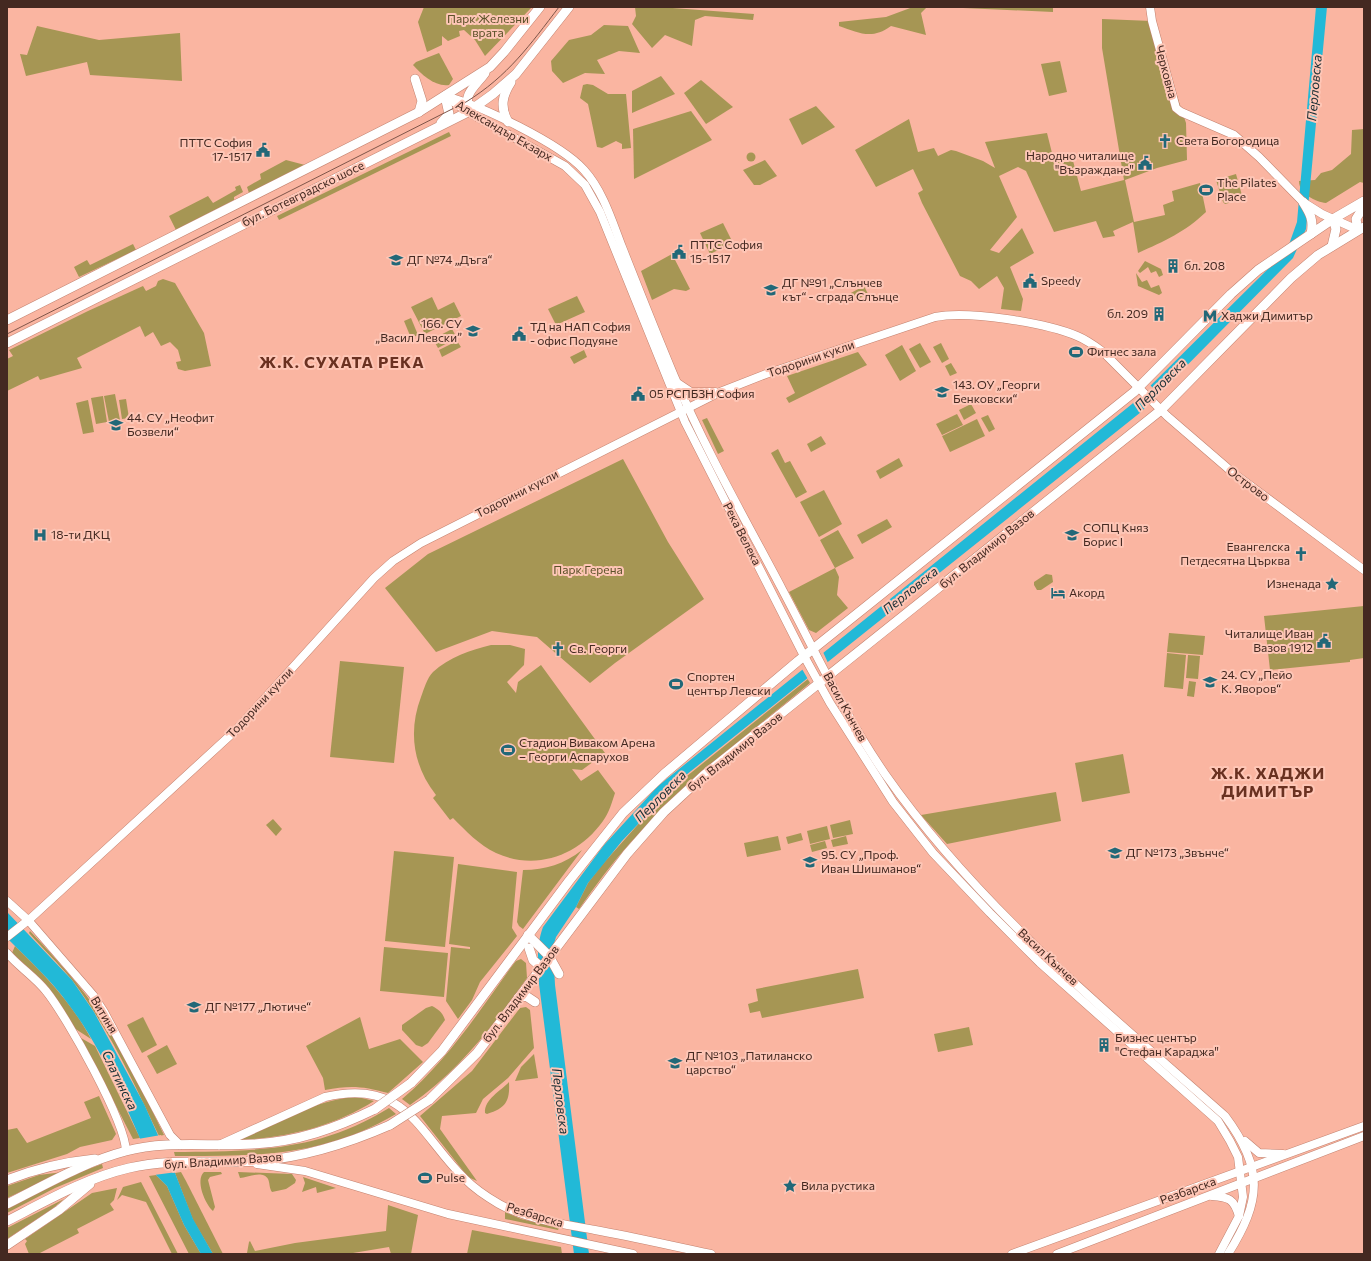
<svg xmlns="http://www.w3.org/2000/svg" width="1371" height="1261" viewBox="0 0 1371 1261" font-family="Commissioner,sans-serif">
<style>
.green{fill:#a69654}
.water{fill:#22b9d7}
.pier{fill:#fab5a1}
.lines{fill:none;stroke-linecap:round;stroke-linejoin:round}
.secondary-casing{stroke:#c3826f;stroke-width:9}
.primary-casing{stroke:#c3826f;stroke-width:10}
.secondary{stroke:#fff;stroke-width:8}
.primary{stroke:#fff;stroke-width:9}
.tram{stroke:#7f564a;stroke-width:1}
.primary-bridge-casing{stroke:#c3826f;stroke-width:10;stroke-linecap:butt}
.primary-bridge{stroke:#fff;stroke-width:9}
.labels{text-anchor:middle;stroke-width:4;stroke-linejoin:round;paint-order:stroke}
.park-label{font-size:12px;fill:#5b5128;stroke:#fec6b6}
.street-label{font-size:12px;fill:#442921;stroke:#fec6b6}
.poi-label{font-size:12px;fill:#442921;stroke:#fec6b6;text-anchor:start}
.water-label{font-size:13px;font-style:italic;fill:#172d33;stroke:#fec6b6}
.district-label{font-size:16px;font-weight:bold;letter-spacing:1px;fill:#6a3121;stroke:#fec6b6}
</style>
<rect width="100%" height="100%" fill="#fab5a1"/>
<g class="green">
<path d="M424 7H532L485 56 475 40 464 30 459 31 460 36 448 41 442 36V45L427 52 418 22Z"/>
<path d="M635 7H659L754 14 753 20 705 16 695 20 692 46 665 35 652 48 632 24 636 16Z"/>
<path d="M913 7H927L921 13 926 35 891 26C872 40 859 33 839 26V22L886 17Z"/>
<path d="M941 7H1053V12Z"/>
<path d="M1102 19 1152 21 1186 123 1187 160 1157 168 1125 180 1134 222 1165 215 1163 205 1174 201 1172 191 1200 183 1206 212C1185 232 1165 241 1138 253L1133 222 1113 231 1115 236 1103 238 1096 221 1054 232 1026 171 1018 167 999 176 1017 217 990 250 999 253 1022 228 1034 253 1010 267 1023 299 1021 311 1001 309 1004 288 997 276 979 289 971 281 960 276 922 203 918 193 923 190 913 169 876 187 855 150 909 119 918 152 934 148 938 156 951 150 956 151 983 161 995 168 985 142 1047 133 1054 161 1072 157 1081 191 1124 180 1102 48Z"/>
<path d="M604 25 628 26 640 53 619 51 597 60 605 74 585 73 563 83 552 71 551 61 569 40 591 35Z"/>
<path d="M37 26 99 40 180 33 182 81 90 75 87 62 26 76 20 54 27 55Z"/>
<path d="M439 53 453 79 449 85C435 87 422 75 413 65L416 62Z"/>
<path d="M1060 61 1067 92 1049 96 1041 64Z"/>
<path d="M661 76 675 94 632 113V91Z"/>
<path d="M701 80 733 107 706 124 684 93Z"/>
<path d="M587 84 593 85 608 94H626L631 148 622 149V144L616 141 602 148 597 147 588 104 580 98 583 85Z"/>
<path d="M816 106 835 127 802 145 789 119Z"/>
<path d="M691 111 712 140 634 179 633 129Z"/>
<path d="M1364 129V183L1360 182 1326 203C1316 202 1299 194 1299 181L1315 180 1321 173 1332 170 1351 154 1352 130Z"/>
<path d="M449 132 451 136 279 220 277 216Z"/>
<circle cx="751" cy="157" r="4.5"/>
<path d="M286 160 305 165 249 193 247 187 261 179 260 174Z"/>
<path d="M765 160 777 176 760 185H754L743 170Z"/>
<path d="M1236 174 1243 199 1225 204 1223 202 1216 180Z"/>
<path d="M240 185 243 192 234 197V200L176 230 169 216 208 196 213 203 236 190 235 187Z"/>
<path d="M723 223 733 243 710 254 700 233Z"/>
<path d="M133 244 136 250 79 277 74 267 87 260 90 265Z"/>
<path d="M672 254 690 289 686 291 674 289 652 300 641 271Z"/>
<path d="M1145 261 1161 269 1163 275 1159 277 1156 271 1151 273 1148 267 1140 273 1138 271Z"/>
<path d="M1136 273 1142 282 1147 280 1151 288 1159 285 1162 293 1159 295 1138 286Z"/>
<path d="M163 279 175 283 204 333 211 366 185 371 178 369 176 362 181 361 178 350 170 342 161 346 153 332 145 337 140 326 77 358 82 368 40 380 38 376 7 391V359L13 356 9 350 88 311 143 286 146 291 156 286 158 281Z"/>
<path d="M864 286 868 294 851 302 847 295Z"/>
<path d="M577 296 585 312 556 325 548 309Z"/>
<path d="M432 297 438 310 454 302 461 316 425 334 411 307Z"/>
<path d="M411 318 418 335 411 338 404 321Z"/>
<path d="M452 329 457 338 438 348 433 339Z"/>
<path d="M457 341 461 347 442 357 439 350Z"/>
<path d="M920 343 931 362 920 368 909 349Z"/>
<path d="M941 343 949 359 942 363 933 347Z"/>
<path d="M902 345 916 371 900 381 885 355Z"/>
<path d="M584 350 587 357 574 364 570 357Z"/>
<path d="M858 352 867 365 789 403 786 398 795 393 787 376Z"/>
<path d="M951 363 957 373 950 376 945 366Z"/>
<path d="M115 394 120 420 109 422 104 396Z"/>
<path d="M103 396 107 422 96 424 91 398Z"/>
<path d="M126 399 129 418 122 419 119 400Z"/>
<path d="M88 400 94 432 83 434 76 403Z"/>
<path d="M971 404 976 413 964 420 959 410Z"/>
<path d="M957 414 963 425 942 435 936 424Z"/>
<path d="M988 415 995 429 989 432 981 418Z"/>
<path d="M707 418 724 451 718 454 702 420Z"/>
<path d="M977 419 985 436 950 452 942 436Z"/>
<path d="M821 436 826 444 811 452 807 444Z"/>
<path d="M778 449 785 463 790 461 807 492 796 498 771 453Z"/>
<path d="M899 458 903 466 880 479 876 471Z"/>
<path d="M623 459 668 542 704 599 615 663 590 683 537 637 492 631 436 652 385 588 428 554Z"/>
<path d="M824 490 842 524 819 537 800 502Z"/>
<path d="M887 519 892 527 862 544 857 535Z"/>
<path d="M838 530 854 558 835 568 839 577 837 595 848 608 816 633 809 630 789 592 835 568 820 540Z"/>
<path d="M1046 574 1052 575 1053 582 1041 590H1037L1034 585V582Z"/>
<path d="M1364 606V658L1350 660V662L1270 670 1264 616Z"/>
<path d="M1169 633 1205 636 1203 655 1167 652Z"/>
<path d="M491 645H510L525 649 524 665 507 682 516 693 518 682 541 665 605 753 582 770 572 769 581 781 598 770 615 793C612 802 609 813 603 821 578 856 536 871 496 853 479 845 466 831 453 818L450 820 433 798 436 795C413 766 408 731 421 697 424 689 427 678 433 672 449 657 471 650 491 645Z"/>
<path d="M1167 653 1186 655 1183 689 1164 687Z"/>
<path d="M1188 655 1200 656 1198 679 1186 678Z"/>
<path d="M340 661 404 667 394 763 330 757Z"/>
<path d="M808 679 810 683C748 734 685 783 631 842 612 863 595 886 579 909L576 907 588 883 601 866 667 792Z"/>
<path d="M1189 681 1196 682 1194 697 1187 696Z"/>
<path d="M1123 754 1130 793 1082 802 1075 763Z"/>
<path d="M1056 792 1061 821 947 844 921 815Z"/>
<path d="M273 819 282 829 276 836 266 825Z"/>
<path d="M850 820 853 834 833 838 830 825Z"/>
<path d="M827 826 830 839 810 844 807 831Z"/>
<path d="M801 833 803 840 788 844 786 837Z"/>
<path d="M778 836 781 850 747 857 744 843Z"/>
<path d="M846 836 848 844 833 847 831 840Z"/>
<path d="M825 841 827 848 812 852 810 845Z"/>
<path d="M582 850 523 929 519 926 517 922 523 870C546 870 564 864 582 850Z"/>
<path d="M394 851 454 857 445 947 385 941Z"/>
<path d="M458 864 517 872 512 928 517 936 480 982 472 1000 458 1019 446 1001 451 947 470 949V947L449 944Z"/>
<path d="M30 931C60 963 88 994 111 1031 131 1064 147 1101 164 1135L159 1136C134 1083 108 1027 72 980 59 964 43 949 29 933Z"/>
<path d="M15 946C44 974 72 1003 91 1039L74 1028 45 984 12 953Z"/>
<path d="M384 947 448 953 444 997 380 991Z"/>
<path d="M521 959 526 963 527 978C492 1027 460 1070 410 1105L402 1099C447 1061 478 1013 512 966L516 961Z"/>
<path d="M858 969 864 998 762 1018 760 1011 750 1013 748 1004 758 1001 756 989Z"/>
<path d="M432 1006C438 1009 443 1013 445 1020L428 1043 422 1047 416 1045 402 1030V1025L426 1008Z"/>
<path d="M526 1007 530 1010 534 1048 508 1078 483 1099 476 1113 442 1116 440 1129 477 1181 468 1177 420 1116 472 1071 520 1008Z"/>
<path d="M143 1017 157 1045 142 1053 127 1025Z"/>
<path d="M360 1017 369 1049 400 1039 423 1062 388 1093C363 1086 350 1085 325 1090L323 1078 306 1046Z"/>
<path d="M969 1027 973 1045 938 1052 934 1034Z"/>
<path d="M81 1038 95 1046 140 1138 133 1139Z"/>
<path d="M167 1045 177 1064 157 1074 147 1056Z"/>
<path d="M534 1054 538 1078 515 1081 521 1067Z"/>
<path d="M509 1082C510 1101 506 1108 487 1114L485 1113C484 1099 501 1091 509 1082Z"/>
<path d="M99 1096 116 1134 112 1140 80 1147 67 1154 7 1173V1130L17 1128 27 1143 91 1118 84 1102Z"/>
<path d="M358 1097 374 1101C333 1127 286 1138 237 1140 274 1124 318 1098 358 1097Z"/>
<path d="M389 1108 396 1114C323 1157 257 1156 175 1156L174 1152C254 1151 318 1152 389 1108Z"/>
<path d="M102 1164 103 1168 55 1188 7 1213V1208L83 1171Z"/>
<path d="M63 1172 7 1198V1186L39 1175Z"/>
<path d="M181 1172 186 1181 223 1254H213L193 1220 175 1173Z"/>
<path d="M204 1172H221L222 1174 210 1177 208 1180 215 1207 213 1211C205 1204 195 1180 204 1172Z"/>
<path d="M238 1172 292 1174 296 1180 295 1183 286 1189 272 1192C269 1188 270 1183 268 1179 263 1170 248 1177 240 1178Z"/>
<path d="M156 1175 167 1186 184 1225 201 1254H189L149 1176Z"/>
<path d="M303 1177 336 1188 317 1193 316 1187 302 1192 305 1183Z"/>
<path d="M141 1182 178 1254H172L146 1202 122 1195 117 1200 123 1187Z"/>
<path d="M117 1188 114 1200 110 1204 114 1210 77 1229 79 1233 38 1254H29L25 1244 27 1241 25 1239 92 1193Z"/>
<path d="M64 1199 52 1209 7 1239V1228Z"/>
<path d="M388 1205 418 1215 411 1254H391L389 1247 347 1254H245L247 1253 249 1242 250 1241 255 1251 295 1243 386 1231Z"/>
<path d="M505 1212 521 1219 559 1228 558 1230 505 1219Z"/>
<path d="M472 1230 561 1247 562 1254H467Z"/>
</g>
<g class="water">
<path d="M1316 7H1327L1306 229 1293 258 1141 412 681 779 622 841 588 883 576 907 556 937 553 947 555 985 589 1254H574L539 984C538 964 536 946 543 927L604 845 658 786 1132 404 1287 250 1297 222Z"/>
<path d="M7 912 72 980 94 1012 144 1104 175 1173 193 1219 213 1254H201L184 1225 167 1186 156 1175C132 1121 105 1052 69 1005 51 980 29 960 7 938Z"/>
</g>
<g class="pier">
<path d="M1150 385 1161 396 1148 408 1137 398Z"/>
<path d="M823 652 829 665 809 681 802 669Z"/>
<path d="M161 1135 177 1172 154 1175 138 1139Z"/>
</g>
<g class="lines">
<defs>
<g id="secondary">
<path d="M1150 7 1152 21 1176 108 1181 112 1234 135 1259 157 1303 202 1322 214 1358 230"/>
<path d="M445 96C480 105 561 144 584 170 603 191 612 221 622 247 639 290 656 333 674 376 705 449 745 519 782 589 815 651 845 716 885 774 978 907 1104 1009 1225 1116 1264 1168 1262 1200 1228 1254"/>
<path d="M449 99 468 112 565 166 585 185 600 212 685 422 804 656 830 703 893 802 933 853 990 913 1040 963 1218 1121 1230 1141 1238 1157 1243 1197 1239 1216 1219 1254"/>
<path d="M679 384 691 392H715"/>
<path d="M7 901 28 920 93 995 104 1012 170 1135 180 1145"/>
<path d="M7 937 31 918 236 730 374 578 393 561 421 543 720 392 766 374 935 317C968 310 1046 323 1077 336 1087 340 1095 346 1103 352L1167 416 1232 472 1364 570"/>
<path d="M7 953C19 967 35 977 46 991 67 1017 125 1121 126 1151"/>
<path d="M1245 1141 1259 1153 1283 1154"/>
<path d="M219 1145 325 1097C407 1078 418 1133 465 1179 475 1189 487 1197 499 1204 528 1220 564 1224 595 1230 634 1237 672 1246 711 1254"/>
<path d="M257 1164 305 1171 448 1214 633 1254"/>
<path d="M1212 1196C1229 1197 1234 1199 1239 1216"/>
<path d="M1012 1254 1364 1126"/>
<path d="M1057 1254 1364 1136"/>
</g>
<g id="primary">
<path d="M415 79 422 101 419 112"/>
<path d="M468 112C464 92 474 88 485 73"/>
<path d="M508 122C500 107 502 96 511 82"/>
<path d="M441 123 449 114 445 96"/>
<path d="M1303 202C1310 213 1314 220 1311 234"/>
<path d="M1358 230 1356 219 1364 206"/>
<path d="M1332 246 1336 229 1333 219"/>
<path d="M7 320 419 112 490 67 504 52 540 7"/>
<path d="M7 343 468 112 493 94 516 74 569 7"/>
<path d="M528 935 549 956 559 974"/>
<path d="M529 948 533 960 541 967"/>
<path d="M518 998 526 996 535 1002"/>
<path d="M411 1083 442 1051 569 881 623 813 664 774 798 661 1134 392 1231 294 1258 270 1333 219 1364 201"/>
<path d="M429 1100 477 1053 627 854 664 812 704 775 1161 410 1291 278 1318 255 1364 227"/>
<path d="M7 1180C35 1169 65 1162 95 1159"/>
<path d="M7 1204C45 1185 84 1162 126 1151 167 1140 211 1147 253 1144 297 1142 336 1128 375 1109"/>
<path d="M7 1221C46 1201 86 1178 129 1168 171 1158 217 1164 259 1161 305 1157 349 1143 390 1125"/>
<path d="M7 1245 59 1210 90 1184"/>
</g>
</defs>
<use href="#secondary" class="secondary-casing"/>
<use href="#primary" class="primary-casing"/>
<use href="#secondary" class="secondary"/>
<use href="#primary" class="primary"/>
<path class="tram" d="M7 334 466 102C508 76 530 45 559 7"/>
<defs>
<g id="primary-bridge">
<path d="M375 1109 411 1083"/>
<path d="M390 1125 429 1100"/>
</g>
</defs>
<use href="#primary-bridge" class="primary-bridge-casing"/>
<use href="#primary-bridge" class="primary-bridge"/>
</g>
<defs>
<symbol id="church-bare" viewBox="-9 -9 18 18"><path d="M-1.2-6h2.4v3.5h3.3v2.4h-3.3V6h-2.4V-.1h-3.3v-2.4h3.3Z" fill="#226878" stroke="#fec6b6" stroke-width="2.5" paint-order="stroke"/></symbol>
<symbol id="civic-bare" viewBox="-9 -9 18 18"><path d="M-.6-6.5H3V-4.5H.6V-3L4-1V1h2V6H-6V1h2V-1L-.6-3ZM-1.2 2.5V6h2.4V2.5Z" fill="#226878" stroke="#fec6b6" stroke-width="2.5" paint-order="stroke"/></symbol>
<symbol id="stadium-bare" viewBox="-9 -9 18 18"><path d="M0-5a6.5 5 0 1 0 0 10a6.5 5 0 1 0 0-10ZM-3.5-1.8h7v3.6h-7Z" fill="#226878" stroke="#fec6b6" stroke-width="2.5" paint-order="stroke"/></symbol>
<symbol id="school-bare" viewBox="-9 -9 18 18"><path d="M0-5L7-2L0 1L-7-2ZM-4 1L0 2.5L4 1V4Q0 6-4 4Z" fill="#226878" stroke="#fec6b6" stroke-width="2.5" paint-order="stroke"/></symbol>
<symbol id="building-bare" viewBox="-9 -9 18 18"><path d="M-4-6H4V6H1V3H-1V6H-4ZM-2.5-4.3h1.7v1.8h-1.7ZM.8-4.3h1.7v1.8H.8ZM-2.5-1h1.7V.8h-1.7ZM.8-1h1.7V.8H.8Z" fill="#226878" stroke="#fec6b6" stroke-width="2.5" paint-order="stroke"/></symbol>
<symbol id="metro-bare" viewBox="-9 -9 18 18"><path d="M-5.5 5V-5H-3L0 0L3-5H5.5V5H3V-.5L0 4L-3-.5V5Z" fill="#226878" stroke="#fec6b6" stroke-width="2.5" paint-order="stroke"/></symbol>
<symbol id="hospital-bare" viewBox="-9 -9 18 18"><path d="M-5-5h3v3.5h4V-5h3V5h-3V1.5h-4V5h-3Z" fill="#226878" stroke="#fec6b6" stroke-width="2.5" paint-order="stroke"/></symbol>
<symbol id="sight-bare" viewBox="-9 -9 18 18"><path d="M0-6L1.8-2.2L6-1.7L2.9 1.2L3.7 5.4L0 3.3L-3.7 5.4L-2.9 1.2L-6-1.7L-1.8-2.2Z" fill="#226878" stroke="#fec6b6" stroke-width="2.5" paint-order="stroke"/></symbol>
<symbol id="hotel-bare" viewBox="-9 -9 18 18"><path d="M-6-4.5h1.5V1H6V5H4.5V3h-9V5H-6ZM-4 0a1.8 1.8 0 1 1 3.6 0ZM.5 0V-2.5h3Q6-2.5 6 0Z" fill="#226878" stroke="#fec6b6" stroke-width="2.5" paint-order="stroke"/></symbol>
</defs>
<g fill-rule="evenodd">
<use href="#church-bare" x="1155" y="131" width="20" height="20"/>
<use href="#civic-bare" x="253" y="140" width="20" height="20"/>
<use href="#civic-bare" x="1135" y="153" width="20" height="20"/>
<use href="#stadium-bare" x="1196" y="180" width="20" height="20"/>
<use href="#civic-bare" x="669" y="242" width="20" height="20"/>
<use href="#school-bare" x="386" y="250" width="20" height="20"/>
<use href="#building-bare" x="1163" y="256" width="20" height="20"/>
<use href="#civic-bare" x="1020" y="271" width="20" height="20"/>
<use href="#school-bare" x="761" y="280" width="20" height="20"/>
<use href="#building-bare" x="1149" y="304" width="20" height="20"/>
<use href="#metro-bare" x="1200" y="306" width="20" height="20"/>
<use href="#school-bare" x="463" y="321" width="20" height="20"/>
<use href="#civic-bare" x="509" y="324" width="20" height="20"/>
<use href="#stadium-bare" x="1066" y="342" width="20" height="20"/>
<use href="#school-bare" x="932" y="382" width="20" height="20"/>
<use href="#civic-bare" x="628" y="384" width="20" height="20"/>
<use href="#school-bare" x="106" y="415" width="20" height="20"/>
<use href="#hospital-bare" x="30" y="525" width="20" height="20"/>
<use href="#school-bare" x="1062" y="525" width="20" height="20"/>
<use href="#church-bare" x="1291" y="544" width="20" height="20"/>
<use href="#sight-bare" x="1322" y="574" width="20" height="20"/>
<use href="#hotel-bare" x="1048" y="583" width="20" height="20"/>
<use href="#civic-bare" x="1314" y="631" width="20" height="20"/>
<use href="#church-bare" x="548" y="639" width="20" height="20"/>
<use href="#school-bare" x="1200" y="672" width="20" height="20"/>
<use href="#stadium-bare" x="666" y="674" width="20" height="20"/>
<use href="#stadium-bare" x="498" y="740" width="20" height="20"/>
<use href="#school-bare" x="1105" y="843" width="20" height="20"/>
<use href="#school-bare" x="800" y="852" width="20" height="20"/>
<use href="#school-bare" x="184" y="997" width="20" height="20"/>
<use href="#building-bare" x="1094" y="1035" width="20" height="20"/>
<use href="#school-bare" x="665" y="1053" width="20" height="20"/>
<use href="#stadium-bare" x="415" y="1168" width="20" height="20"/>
<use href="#sight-bare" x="780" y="1176" width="20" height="20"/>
</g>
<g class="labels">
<g class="park-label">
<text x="488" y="23">Парк Железни<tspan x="488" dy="14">врата</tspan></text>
<text x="588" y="574">Парк Герена</text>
</g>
<g class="street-label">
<text transform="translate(1166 72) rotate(75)" y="4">Черковна</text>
<text transform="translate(504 131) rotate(30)" y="4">Александър Екзарх</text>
<text transform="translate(303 194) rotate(-26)" y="4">бул. Ботевградско шосе</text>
<text transform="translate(811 359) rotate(-19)" y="4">Тодорини кукли</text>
<text transform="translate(1248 484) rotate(37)" y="4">Острово</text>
<text transform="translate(517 494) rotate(-27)" y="4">Тодорини кукли</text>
<text transform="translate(742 534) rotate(63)" y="4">Река Велека</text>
<text transform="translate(987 549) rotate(-39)" y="4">бул. Владимир Вазов</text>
<text transform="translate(260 703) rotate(-47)" y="4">Тодорини кукли</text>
<text transform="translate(845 707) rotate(61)" y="4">Васил Кънчев</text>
<text transform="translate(735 752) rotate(-39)" y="4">бул. Владимир Вазов</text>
<text transform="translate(1048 957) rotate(43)" y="4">Васил Кънчев</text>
<text transform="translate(521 994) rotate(-53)" y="4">бул. Владимир Вазов</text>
<text transform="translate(104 1015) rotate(59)" y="4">Витиня</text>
<text transform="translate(223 1161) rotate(-4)" y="4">бул. Владимир Вазов</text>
<text transform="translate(1188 1191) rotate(-20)" y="4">Резбарска</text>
<text transform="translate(535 1215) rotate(17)" y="4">Резбарска</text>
</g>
<g class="poi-label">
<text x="1176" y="145">Света Богородица</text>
<text x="252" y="147" text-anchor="end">ПТТС София<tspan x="252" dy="14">17-1517</tspan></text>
<text x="1134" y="160" text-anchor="end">Народно читалище<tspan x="1134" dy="14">"Възраждане"</tspan></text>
<text x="1217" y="187">The Pilates<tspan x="1217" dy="14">Place</tspan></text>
<text x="690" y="249">ПТТС София<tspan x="690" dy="14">15-1517</tspan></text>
<text x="407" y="264">ДГ №74 „Дъга“</text>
<text x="1184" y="270">бл. 208</text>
<text x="1041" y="285">Speedy</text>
<text x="782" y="287">ДГ №91 „Слънчев<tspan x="782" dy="14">кът“ - сграда Слънце</tspan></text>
<text x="1148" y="318" text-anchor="end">бл. 209</text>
<text x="1221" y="320">Хаджи Димитър</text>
<text x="462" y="328" text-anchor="end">166. СУ<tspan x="462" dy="14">„Васил Левски”</tspan></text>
<text x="530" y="331">ТД на НАП София<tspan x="530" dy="14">- офис Подуяне</tspan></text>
<text x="1087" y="356">Фитнес зала</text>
<text x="953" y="389">143. ОУ „Георги<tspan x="953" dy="14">Бенковски“</tspan></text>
<text x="649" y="398">05 РСПБЗН София</text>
<text x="127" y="422">44. СУ „Неофит<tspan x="127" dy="14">Бозвели“</tspan></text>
<text x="1083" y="532">СОПЦ Княз<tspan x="1083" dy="14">Борис I</tspan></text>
<text x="51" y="539">18-ти ДКЦ</text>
<text x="1290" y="551" text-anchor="end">Евангелска<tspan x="1290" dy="14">Петдесятна Църква</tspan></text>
<text x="1321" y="588" text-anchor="end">Изненада</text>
<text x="1069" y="597">Акорд</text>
<text x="1313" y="638" text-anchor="end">Читалище Иван<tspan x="1313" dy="14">Вазов 1912</tspan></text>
<text x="569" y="653">Св. Георги</text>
<text x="1221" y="679">24. СУ „Пейо<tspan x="1221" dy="14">К. Яворов“</tspan></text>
<text x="687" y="681">Спортен<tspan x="687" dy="14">център Левски</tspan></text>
<text x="519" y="747">Стадион Виваком Арена<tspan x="519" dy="14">– Георги Аспарухов</tspan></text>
<text x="1126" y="857">ДГ №173 „Звънче“</text>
<text x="821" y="859">95. СУ „Проф.<tspan x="821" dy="14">Иван Шишманов“</tspan></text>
<text x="205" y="1011">ДГ №177 „Лютиче“</text>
<text x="1115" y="1042">Бизнес център<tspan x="1115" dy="14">"Стефан Караджа"</tspan></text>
<text x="686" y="1060">ДГ №103 „Патиланско<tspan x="686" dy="14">царство“</tspan></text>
<text x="436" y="1182">Pulse</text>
<text x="801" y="1190">Вила рустика</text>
</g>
<g class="water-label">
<text transform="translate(1314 88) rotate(-85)" y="5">Перловска</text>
<text transform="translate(1160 384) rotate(-45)" y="5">Перловска</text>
<text transform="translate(910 590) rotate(-39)" y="5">Перловска</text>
<text transform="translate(660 796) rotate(-45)" y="5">Перловска</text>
<text transform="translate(120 1080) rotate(64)" y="5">Слатинска</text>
<text transform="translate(561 1101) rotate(83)" y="5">Перловска</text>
</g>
<g class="district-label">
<text x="342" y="368">Ж.К. СУХАТА РЕКА</text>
<text x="1268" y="779">Ж.К. ХАДЖИ<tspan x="1268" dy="18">ДИМИТЪР</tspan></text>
</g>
</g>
<rect width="1371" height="1261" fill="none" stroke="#442921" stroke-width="16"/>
</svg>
